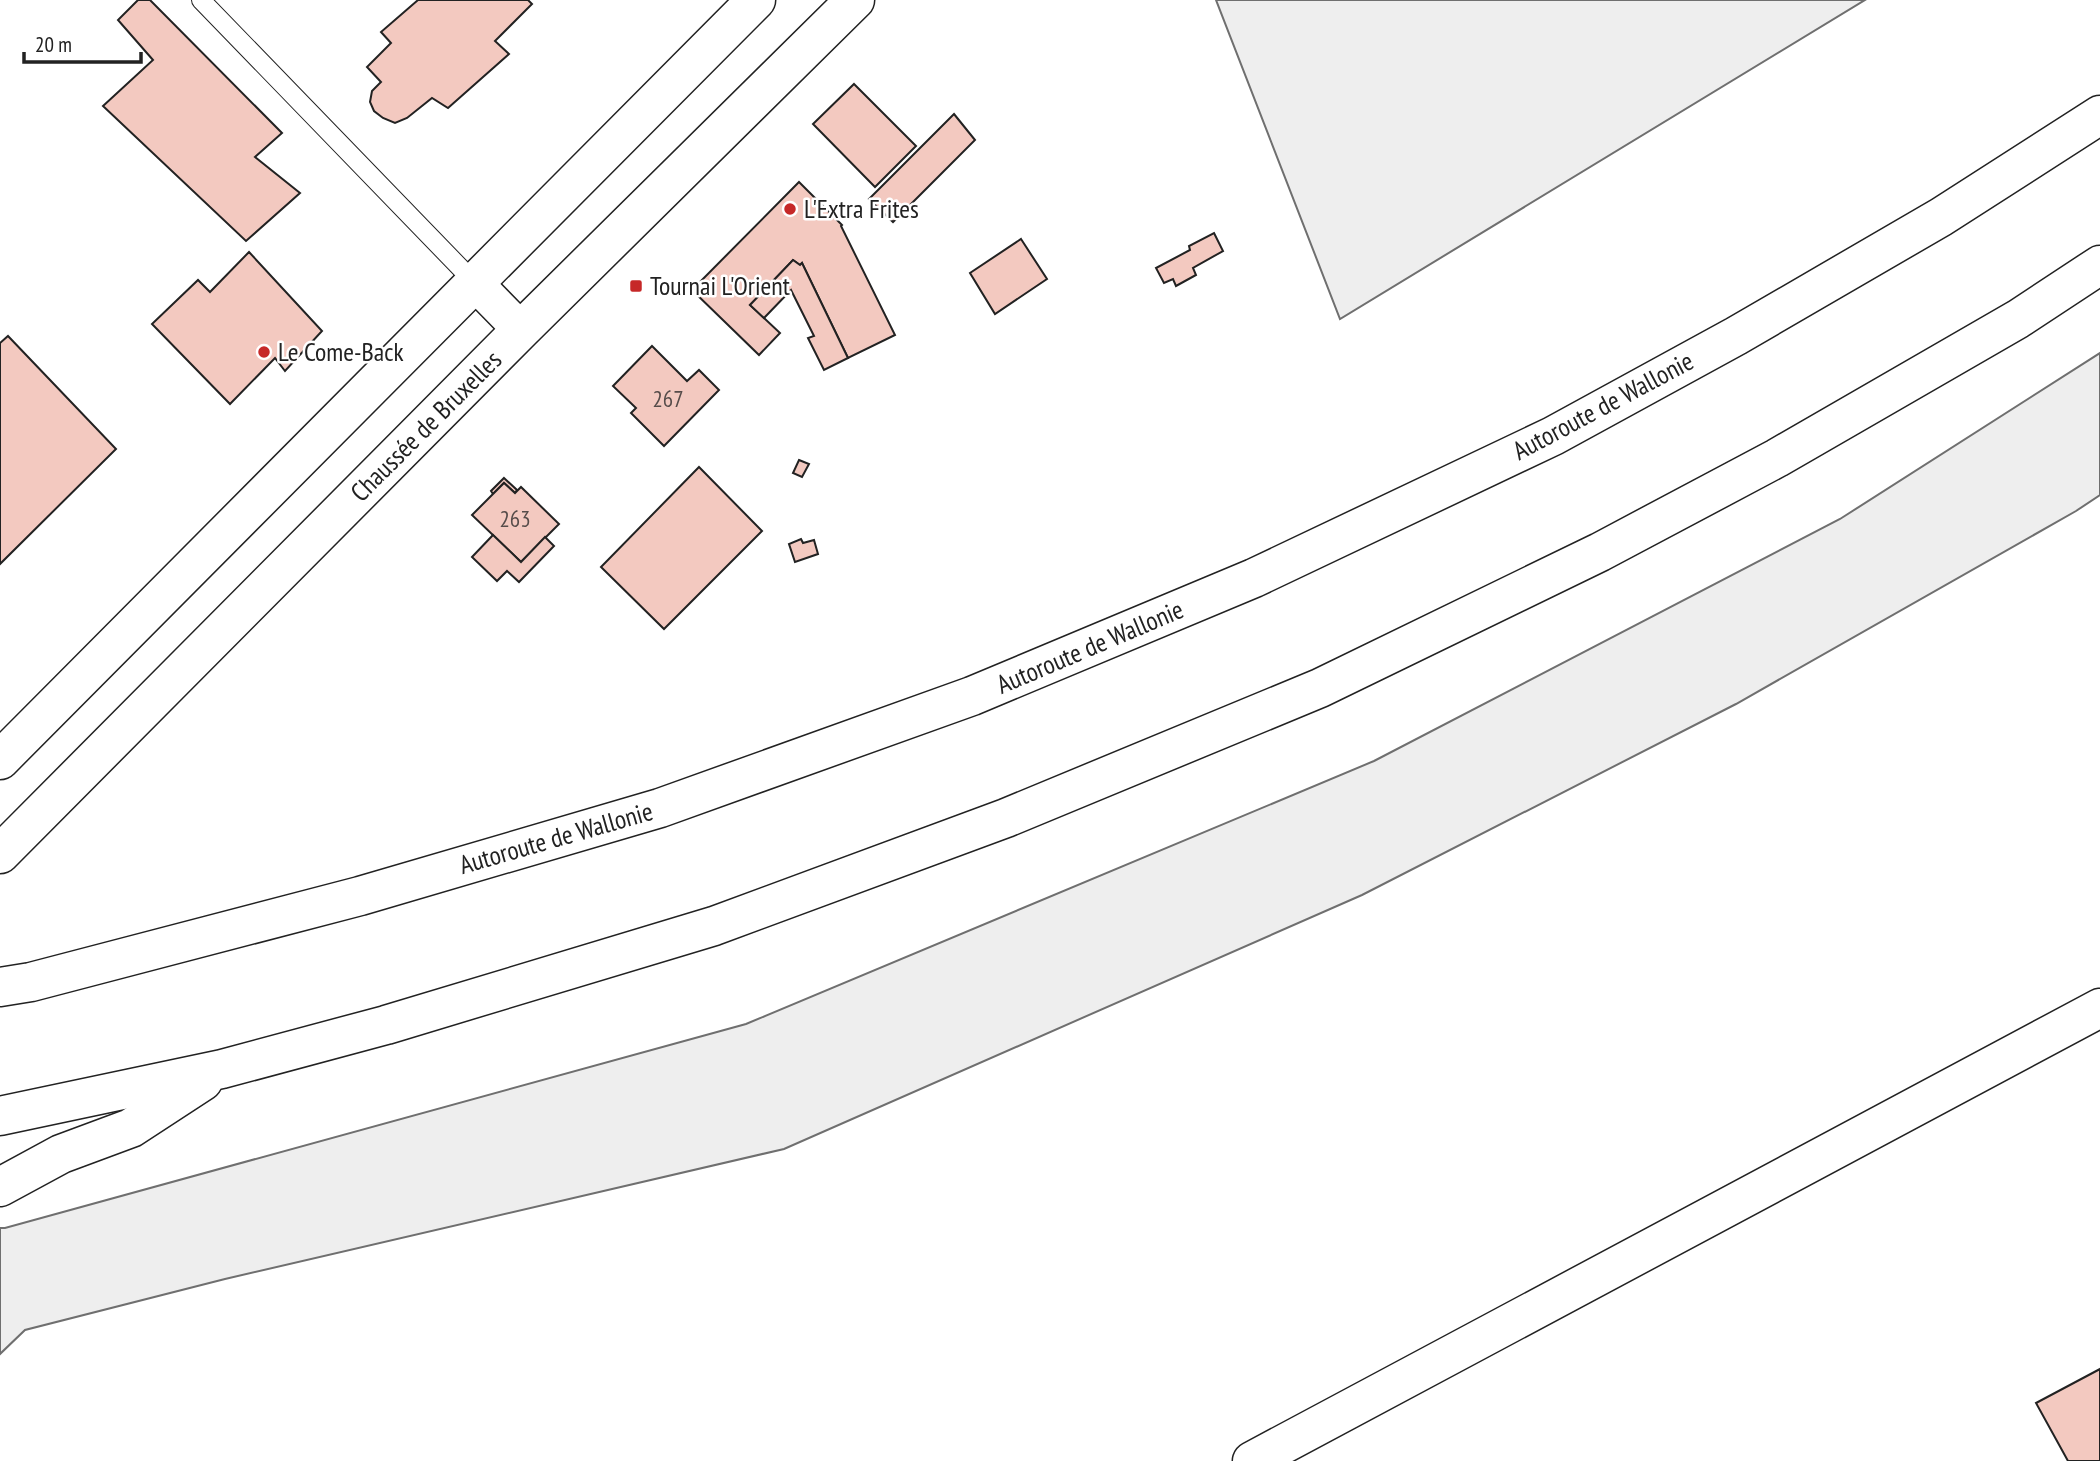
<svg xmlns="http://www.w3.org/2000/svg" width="2100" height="1461" viewBox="0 0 2100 1461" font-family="'PT Sans Narrow',sans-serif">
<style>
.green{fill:#eee;stroke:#6f6f6f;stroke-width:2}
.building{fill:#f3c9c0;stroke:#222;stroke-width:2}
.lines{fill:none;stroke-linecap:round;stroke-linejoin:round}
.service-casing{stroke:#222;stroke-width:20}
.minor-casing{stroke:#222;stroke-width:38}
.primary-casing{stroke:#222;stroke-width:41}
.motorway-casing{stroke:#222;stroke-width:41}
.service{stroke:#fff;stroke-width:18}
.minor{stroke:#fff;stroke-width:35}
.primary{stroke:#fff;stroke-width:38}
.motorway{stroke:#fff;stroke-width:38}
.poi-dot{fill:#c62828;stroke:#fff;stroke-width:2.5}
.labels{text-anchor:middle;stroke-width:5;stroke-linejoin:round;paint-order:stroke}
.number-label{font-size:23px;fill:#564c4a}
.poi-label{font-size:26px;fill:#222;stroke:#fff;text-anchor:start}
.street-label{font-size:26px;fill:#222;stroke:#fff}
</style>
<rect width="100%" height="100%" fill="#fff"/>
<g class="green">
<path d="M1216 0H1865L1340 319Z"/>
<path d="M2100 353V495L2076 511 1736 704 1362 895 784 1149 225 1279 25 1330 0 1354V1228H5L746 1024 1374 761 1840 519Z"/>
</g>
<g class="building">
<path d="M138 0H150L282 133 255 157 300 193 246 241 103 106 153 60 118 20Z"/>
<path d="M418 0H528L532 4 495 41 509 54 448 108 432 98 407 118 395 123 383 118 374 111 370 102 372 91 381 82 367 67 391 43 381 32Z"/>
<path d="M854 84 916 146 875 187 813 124Z"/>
<path d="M954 114 975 140 893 222 869 199Z"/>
<path d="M799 182 842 225 841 226 895 335 848 358 802 263 800 265 793 260 750 305 780 333 759 355 692 290Z"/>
<path d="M1214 233 1223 251 1193 268 1196 275 1176 286 1173 279 1164 283 1156 268 1190 250 1189 246Z"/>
<path d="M1021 239 1047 279 995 314 970 273Z"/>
<path d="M249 252 322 331 285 371 275 358 230 404 152 324 198 280 210 292Z"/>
<path d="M793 260 800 265 802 263 848 358 824 370 808 338 814 336 791 290 764 318 750 305Z"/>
<path d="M8 336 116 449 0 564V343Z"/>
<path d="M652 346 687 381 699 370 719 390 664 446 631 413 636 408 613 386Z"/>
<path d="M799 460 809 464 802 477 793 473Z"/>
<path d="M699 467 762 531 664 629 601 567Z"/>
<path d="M504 478 517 490 515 493 504 483 493 494 491 491Z"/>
<path d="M504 483 515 493 521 487 559 524 521 562 472 515Z"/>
<path d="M493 535 521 562 545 537 554 546 519 582 507 571 497 581 472 557Z"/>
<path d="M801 539 803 543 814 540 818 554 795 562 789 544Z"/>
<path d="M2100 1369V1461H2068L2036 1403Z"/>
</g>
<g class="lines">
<defs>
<path id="service" d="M201 0 476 284"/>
<path id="minor" d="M476 284 521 330"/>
<g id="primary">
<path d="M0 760 756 0"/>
<path d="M0 854 521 330 855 0"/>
<path d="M1252 1461 2100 1008"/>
</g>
<g id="motorway">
<path d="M0 987 31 982 360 896 660 808 972 696 1254 578 1553 436 1736 336 1941 217 2100 115"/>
<path d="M0 1116 222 1069 386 1025 714 926 1006 818 1320 688 1600 552 1777 458 2018 319 2100 265"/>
<path d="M0 1187 61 1154 131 1128 203 1081"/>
</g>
</defs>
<use href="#service" class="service-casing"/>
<use href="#minor" class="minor-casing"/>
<use href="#primary" class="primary-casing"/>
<use href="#motorway" class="motorway-casing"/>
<use href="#service" class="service"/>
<use href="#minor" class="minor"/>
<use href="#primary" class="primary"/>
<use href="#motorway" class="motorway"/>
</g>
<g class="poi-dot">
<circle cx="790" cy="209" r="7"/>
<rect x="629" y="279" width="14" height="14" rx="3.5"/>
<circle cx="264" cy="352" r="7"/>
</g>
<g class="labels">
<g class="number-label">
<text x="668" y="407">267</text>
<text x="515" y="527">263</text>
</g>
<g class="poi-label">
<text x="804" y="218">L'Extra Frites</text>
<text x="650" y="295">Tournai L'Orient</text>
<text x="278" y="361">Le Come-Back</text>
</g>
<g class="street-label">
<text transform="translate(1603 406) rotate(-28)" y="9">Autoroute de Wallonie</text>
<text transform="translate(426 426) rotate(-45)" y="9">Chaussée de Bruxelles</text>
<text transform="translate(1090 647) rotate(-23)" y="9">Autoroute de Wallonie</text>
<text transform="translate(556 838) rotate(-16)" y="9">Autoroute de Wallonie</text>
</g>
</g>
<path d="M24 52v10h117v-10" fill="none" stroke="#222222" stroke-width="3.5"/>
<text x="35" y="52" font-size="21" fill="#222222" stroke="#ffffff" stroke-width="5" paint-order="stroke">20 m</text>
</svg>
